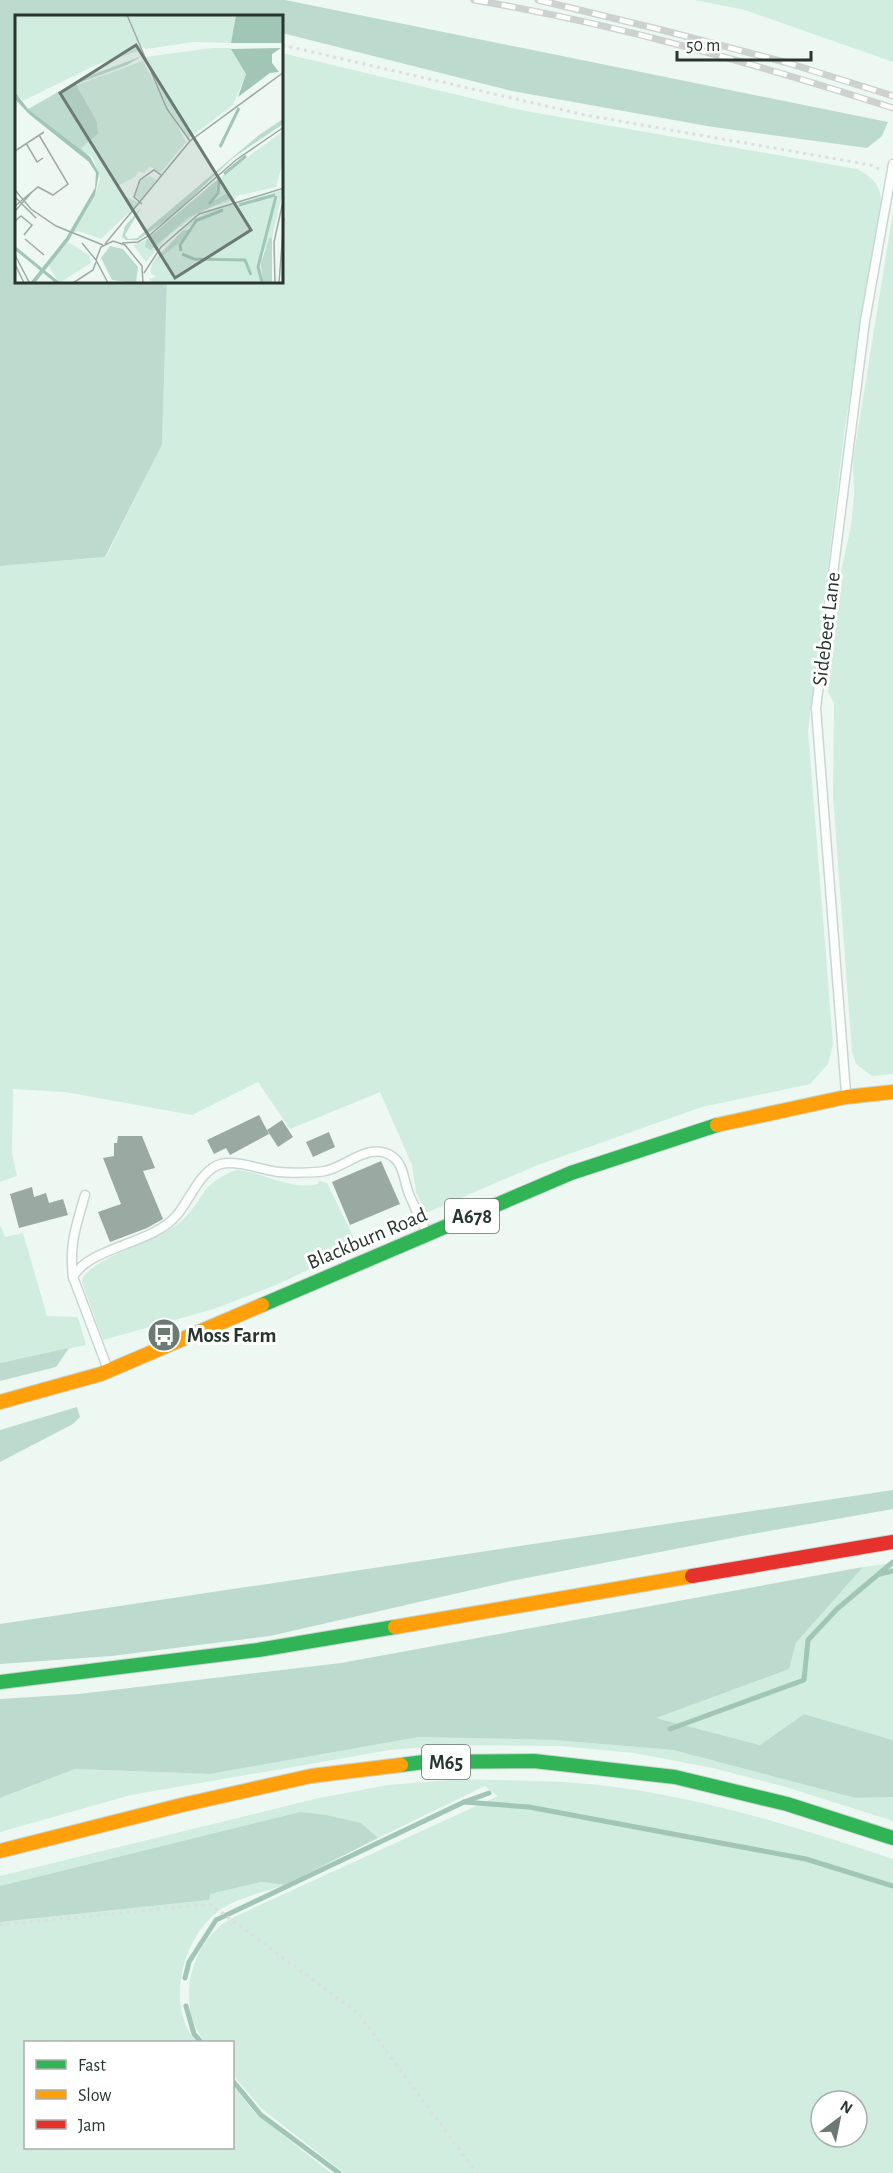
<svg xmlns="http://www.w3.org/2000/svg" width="893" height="2173" viewBox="0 0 893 2173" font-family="'Alegreya Sans',sans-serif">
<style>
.green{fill:#d0ede0;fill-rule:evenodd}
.forest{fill:#bcdbce}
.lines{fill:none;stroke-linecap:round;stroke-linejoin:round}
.stream{stroke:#a1c6b5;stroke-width:5}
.building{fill:#9ba9a3}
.lane-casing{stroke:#cad6d1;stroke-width:11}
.fast-casing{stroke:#cad6d1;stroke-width:16}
.slow-casing{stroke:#cad6d1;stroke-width:16}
.jam-casing{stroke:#cad6d1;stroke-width:16}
.path{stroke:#dbdfdd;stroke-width:3;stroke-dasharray:3 4.5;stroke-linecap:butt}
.lane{stroke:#fcfefd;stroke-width:8}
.fast{stroke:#30b455;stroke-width:14}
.slow{stroke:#ff9f0a;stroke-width:14}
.jam{stroke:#e5322d;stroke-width:14}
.rail-casing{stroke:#cdd1cf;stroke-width:7}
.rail{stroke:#fff;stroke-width:4.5;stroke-dasharray:14;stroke-linecap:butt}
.labels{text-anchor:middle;stroke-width:6;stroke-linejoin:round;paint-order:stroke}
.shield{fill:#fff;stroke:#68726d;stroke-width:1.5}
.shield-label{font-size:20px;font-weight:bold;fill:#28362f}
.street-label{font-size:21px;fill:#28362f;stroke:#fff}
.poi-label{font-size:21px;font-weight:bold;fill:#28362f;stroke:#fff;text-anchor:start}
.inset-river{fill:none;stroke:#a1c6b5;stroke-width:3}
.inset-road{fill:none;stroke:#9eaaa5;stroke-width:1.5}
.view{fill:#6d7a74;fill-opacity:0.15;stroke:#6d7a74;stroke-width:3}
.inset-edge{fill:none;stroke:#28362f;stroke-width:3}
</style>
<rect width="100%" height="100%" fill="#edf8f3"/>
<g class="green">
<path d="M694 0H893V62L745 10Z"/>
<path d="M282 53 520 110 857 169C878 180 883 190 881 214L845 426 808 731 833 1044 828 1064 810 1084 702 1107 535 1166 426 1213 416 1192 412 1165 380 1092 290 1129 258 1082 192 1115 65 1092 13 1089 12 1154 17 1176 0 1182V566L106 557 162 445 167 282H282Z"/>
<path d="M893 212V1074L872 1076 856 1064 852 1052 833 796 834 703 828 692 840 576 851 526 854 495 853 461Z"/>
<path d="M236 1170C264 1172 289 1191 318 1184L319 1181 327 1183 358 1246 276 1285 214 1309 103 1340 82 1282 83 1277C101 1254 154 1243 179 1223 192 1213 198 1199 208 1187 216 1179 226 1174 236 1170Z"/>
<path d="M0 1225 5 1237 23 1233 47 1316 78 1317 86 1345 0 1363Z"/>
<path d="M893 1563V1740L804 1714 760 1745 655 1718 788 1669 796 1643 863 1567Z"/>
<path d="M419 1737 554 1740 673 1750 855 1798 893 1797V1821L786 1787 713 1768 634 1753 560 1746 453 1745 390 1750 131 1795 0 1832V1798L75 1769 210 1774Z"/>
<path d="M462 1779C510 1781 559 1780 607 1786 705 1798 800 1828 893 1859V2173H344L261 2108 233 2075 232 2042H205C178 2009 187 1956 218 1928 223 1923 229 1920 234 1917L498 1796 485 1786 378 1838 361 1823 300 1812 0 1886V1876L319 1798 388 1785ZM821 2101H857V2137H821Z"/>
<path d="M261 1882 285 1885C267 1891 245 1896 228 1905 184 1928 163 2003 196 2042H26V2148H232L233 2086 255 2113 331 2173H0V1922L208 1900 209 1894Z"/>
</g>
<g class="forest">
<path d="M0 0H285L888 122 882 136 867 148 713 127 512 91 282 33V16H200L185 14 184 16H16V282H167L162 445 105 557 0 566Z"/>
<path d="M69 1348 56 1367 0 1381V1363Z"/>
<path d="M77 1407 80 1417 73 1424 0 1462V1430Z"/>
<path d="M893 1490V1509L747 1535 511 1581 270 1636 112 1656 0 1664V1624Z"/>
<path d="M863 1567 796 1643 789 1669 656 1718 760 1745 804 1714 893 1740V1797L855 1798 673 1750 554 1740 419 1737 210 1774 75 1769 0 1798V1699L79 1694 341 1663Z"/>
<path d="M300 1812 326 1815 361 1823 378 1838 285 1885 261 1882 210 1894 209 1900 0 1922V1886Z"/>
</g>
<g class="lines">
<g class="stream">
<path d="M880 1574 893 1571"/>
<path d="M670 1729 804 1680 808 1640 837 1609 893 1562"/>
<path d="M464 1802 529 1807 806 1859 893 1886"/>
<path d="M185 1978 189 1962 216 1920 464 1802 489 1793"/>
<path d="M186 2006 194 2034 201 2042"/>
<path d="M232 2080 261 2115 339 2173"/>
</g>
</g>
<g class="building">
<path d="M259 1115 269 1134 230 1155 226 1148 214 1154 207 1140Z"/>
<path d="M282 1120 293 1137 278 1147 267 1130Z"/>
<path d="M329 1132 335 1147 313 1157 306 1142Z"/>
<path d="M118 1136H142L155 1168 143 1171 163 1219 147 1228 110 1242 98 1212 121 1204 103 1158 114 1156V1143H117Z"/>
<path d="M381 1161 400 1204 350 1225 332 1182Z"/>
<path d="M32 1187 34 1197 46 1193 49 1203 63 1199 68 1215 19 1228 10 1194Z"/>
</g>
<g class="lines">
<defs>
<g id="lane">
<path d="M846 1093 816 708 865 321 893 164"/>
<path d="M73 1277C69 1244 76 1226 85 1195"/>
<path d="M107 1367 73 1277C89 1247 153 1244 177 1215 189 1201 201 1169 221 1164 238 1160 261 1170 279 1172 288 1173 316 1173 325 1171 346 1167 371 1140 393 1157 404 1165 404 1182 409 1194 414 1206 420 1219 426 1231"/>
</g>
<g id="fast">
<path d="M262 1305 571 1173 717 1125"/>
<path d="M0 1682 258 1650 395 1627"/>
<path d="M401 1765 424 1762 534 1761 675 1777 787 1804 893 1838"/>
</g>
<g id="slow">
<path d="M717 1125 846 1097 893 1092"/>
<path d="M0 1402 101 1374 262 1305"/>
<path d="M395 1627 692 1576"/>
<path d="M0 1851 182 1805 311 1776 401 1765"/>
</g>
<path id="jam" d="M692 1576 893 1542"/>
</defs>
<use href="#lane" class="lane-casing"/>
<use href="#fast" class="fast-casing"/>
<use href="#slow" class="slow-casing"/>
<use href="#jam" class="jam-casing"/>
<g class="path">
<path d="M282 45 585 115 871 165 879 169"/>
<path d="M0 1925 210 1904 358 2013 477 2173"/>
</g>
<use href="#lane" class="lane"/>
<use href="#fast" class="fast"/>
<use href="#slow" class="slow"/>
<use href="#jam" class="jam"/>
<defs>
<g id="rail">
<path d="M474 0C616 24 756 64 893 108"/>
<path d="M538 0 662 30 788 63 893 96"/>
</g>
</defs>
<use href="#rail" class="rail-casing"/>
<use href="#rail" class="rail"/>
</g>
<defs>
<symbol id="bus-disc" viewBox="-11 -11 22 22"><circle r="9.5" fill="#6d7a74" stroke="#fff"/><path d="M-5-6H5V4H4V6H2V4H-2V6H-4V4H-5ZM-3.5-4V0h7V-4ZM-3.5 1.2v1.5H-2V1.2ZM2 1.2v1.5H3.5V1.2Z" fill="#fff"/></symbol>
</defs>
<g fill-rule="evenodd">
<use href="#bus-disc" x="145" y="1316" width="38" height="38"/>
</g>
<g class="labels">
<g class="shield">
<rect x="445" y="1199" width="54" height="34" rx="4.5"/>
<rect x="422" y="1745" width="48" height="34" rx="4.5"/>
</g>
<g class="shield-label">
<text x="472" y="1223">A678</text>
<text x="446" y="1769">M65</text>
</g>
<g class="street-label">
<text transform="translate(826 629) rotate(-83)" y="7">Sidebeet Lane</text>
<text transform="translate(367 1238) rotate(-23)" y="7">Blackburn Road</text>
</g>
<g class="poi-label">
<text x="187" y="1342">Moss Farm</text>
</g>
</g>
<g transform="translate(15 15)">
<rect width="268" height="268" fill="#edf8f3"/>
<path d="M0 0H111L126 35 81 50 8 86 0 77ZM112 0H221V2L216 28 178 27 131 34 125 31ZM197 33H216L231 59 218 90 174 123 153 93 130 42ZM128 46 171 127 145 158 135 151 129 158 124 156 120 162 104 170 107 180 124 188 86 224 64 216 58 218 80 180 85 163 78 143 65 133 83 119 82 107 62 70ZM268 116V146L261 172 221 181V184L185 196 151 223 131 247 118 230 131 225 138 234 173 203 195 191 213 185 192 189 202 165ZM135 161 141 165 125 186 120 180 127 165ZM268 175 257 223 247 238 248 268H139L134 264 141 262 135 257 137 249 170 223 182 204 135 249 138 245 179 204 204 192ZM53 227 74 240 76 248 44 268 33 250Z" fill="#d0ede0"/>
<path d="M127 41 112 50 61 69 82 107 83 119 66 133 77 144 13 94 66 64ZM268 104V109L218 143 155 203 123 225H111L107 222 110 211 126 193 110 220 113 224 122 223 244 120ZM202 165 201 178 193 189 213 178 218 182 173 203 136 235 130 232 131 225ZM175 214 164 228 137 249 167 216ZM254 223H257V268H248L246 248ZM95 231 108 234 123 252 121 268 97 265 86 243Z" fill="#bcdbce"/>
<path d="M221 0H268L267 28H216ZM266 33 257 39V48L264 57 255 58 223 82 231 59 216 34ZM0 77 13 94 75 142 84 158 80 180 54 225 20 268H15L51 223 80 173 81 158 74 147 14 99 0 84Z" fill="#a1c6b5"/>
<path class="inset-river" d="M205 132 224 93M209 159 231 141M194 189 203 178 204 164M224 190 260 180M180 206 208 195M0 233 43 268M166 236 165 230 181 206M167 239 179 244 230 245 236 260M247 267 243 252 261 181"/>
<path class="inset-road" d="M112 0 152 94 175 126M11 128 22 147 28 143M0 136 29 117M0 175 16 194 41 211 88 230M0 182 21 203M127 189 119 182 125 165 139 155 146 160M0 191 23 172 38 180 53 169 24 120M0 196 17 177M0 206 6 201 17 210 9 220M10 224 29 240M67 228 81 245M107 228 123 227 135 220 221 145 269 112M90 229 175 126 269 57M0 240 14 267M0 249 9 268M129 258 146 232 184 199 269 173M58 268 78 255 81 247M93 268 81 245 86 232 98 226 110 230 127 251 128 268M260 268 259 227 269 182M264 268 269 203"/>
<path class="view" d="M121 30 236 215 160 263 45 78Z"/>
<rect width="268" height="268" class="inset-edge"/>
</g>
<rect x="24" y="2041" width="210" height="108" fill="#ffffff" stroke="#a9afac" stroke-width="1.5"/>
<rect x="36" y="2060" width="30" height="9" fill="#30b455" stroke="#a9afac" stroke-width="1.5"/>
<text x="78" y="2071" font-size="18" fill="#28362f">Fast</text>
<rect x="36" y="2090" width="30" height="9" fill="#ff9f0a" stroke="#a9afac" stroke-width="1.5"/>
<text x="78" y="2101" font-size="18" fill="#28362f">Slow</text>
<rect x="36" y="2120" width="30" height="9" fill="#e5322d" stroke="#a9afac" stroke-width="1.5"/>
<text x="78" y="2131" font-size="18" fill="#28362f">Jam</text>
<g transform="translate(839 2119) rotate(32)"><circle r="28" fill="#ffffff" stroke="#a9afac" stroke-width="1.5"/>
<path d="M0-4.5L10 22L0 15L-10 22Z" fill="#6d7a74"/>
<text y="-9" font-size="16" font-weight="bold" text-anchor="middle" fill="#28362f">N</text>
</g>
<path d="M677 51v9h134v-9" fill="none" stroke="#28362f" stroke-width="3"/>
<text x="686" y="51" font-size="18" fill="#28362f" stroke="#ffffff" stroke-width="4.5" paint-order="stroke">50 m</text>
</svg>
